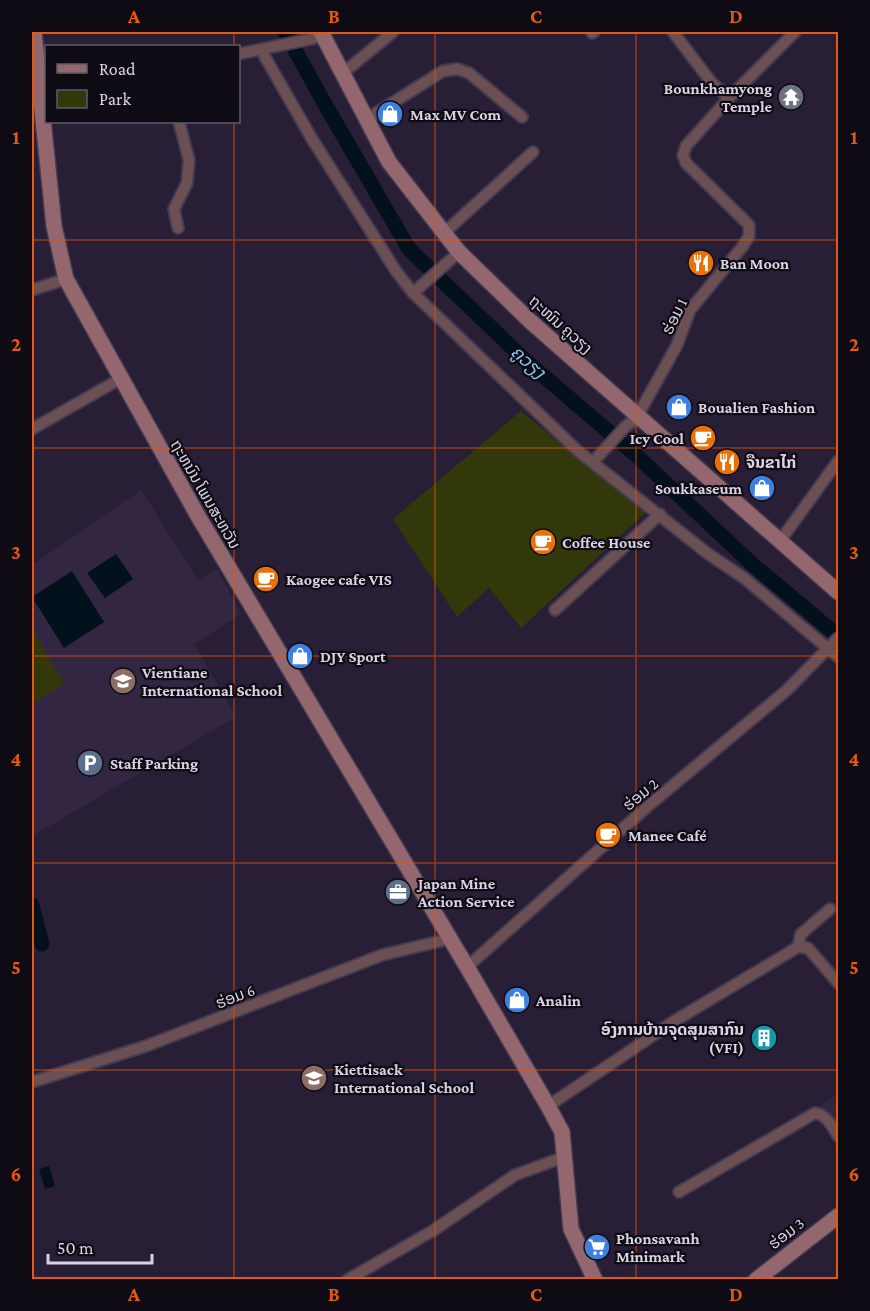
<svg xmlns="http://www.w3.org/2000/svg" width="870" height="1311" viewBox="0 0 870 1311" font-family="'Crimson Pro','Noto Sans Lao',serif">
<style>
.built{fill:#332643}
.green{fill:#33380a}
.water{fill:#02111c}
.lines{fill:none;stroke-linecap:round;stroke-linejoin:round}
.canal{stroke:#02111c;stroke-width:15}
.street-casing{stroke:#443b51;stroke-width:14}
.secondary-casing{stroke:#443b51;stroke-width:18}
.street{stroke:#6b4f53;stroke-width:10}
.secondary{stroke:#93676d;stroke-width:15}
.grid{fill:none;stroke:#e8590c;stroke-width:1.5;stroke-opacity:0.55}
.labels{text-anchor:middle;stroke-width:4.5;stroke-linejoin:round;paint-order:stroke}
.poi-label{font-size:16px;font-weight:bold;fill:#d8d2e2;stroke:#0f0b15;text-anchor:start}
.street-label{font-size:16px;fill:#d8d2e2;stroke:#0f0b15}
.water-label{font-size:18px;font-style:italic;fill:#87c7f4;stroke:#0f0b15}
.neatline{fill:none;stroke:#e8590c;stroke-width:2}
.grid-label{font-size:20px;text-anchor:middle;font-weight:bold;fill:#e8590c}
</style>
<rect width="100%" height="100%" fill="#281e35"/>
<g class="built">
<path d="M141 490 198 580 217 569 241 614 194 644 236 717 32 836V565Z"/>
<path d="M838 1093V1134L819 1107Z"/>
</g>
<g class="green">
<path d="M521 411 645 513 521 628 489 588 457 617 393 519Z"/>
<path d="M32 628 64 684 32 703Z"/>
</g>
<g class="water">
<path d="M116 554 133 579 105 598 87 573Z"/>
<path d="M72 571 104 622 64 648 32 597Z"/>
<path d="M49 1166 55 1186 45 1189 39 1169Z"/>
</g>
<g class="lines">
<g class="canal">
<path d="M285 32 326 106 409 249 526 361 636 455 752 564 838 636"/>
<path d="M32 905 42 944"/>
</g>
<defs>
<g id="street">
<path d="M673 32 712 83 729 98"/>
<path d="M592 33 594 32"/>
<path d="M261 50 312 139 396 271 413 293 578 451 707 553 744 578 838 657"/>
<path d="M238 54 311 39 323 35"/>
<path d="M343 73 393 32"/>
<path d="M367 119 443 71 457 69 469 73 522 117"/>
<path d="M178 228 174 209 187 183 189 160 179 122"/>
<path d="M445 232 533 152"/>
<path d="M32 290 66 279"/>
<path d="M413 293 459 252"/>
<path d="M32 429 120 379"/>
<path d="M593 462 625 427 637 417 677 345 690 310 743 246 749 236V225L686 163 683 155 686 146 729 98 795 32"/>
<path d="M780 541 838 461"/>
<path d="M555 610 660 514"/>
<path d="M798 947 801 934 830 909"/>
<path d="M467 967 647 807 787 690 838 638"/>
<path d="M32 1082 146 1046 382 955 449 939"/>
<path d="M548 1106 676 1020 798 947 808 948 838 983"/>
<path d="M679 1192 815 1113C827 1115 832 1126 838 1136"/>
<path d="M347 1280 434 1230 515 1175 564 1157"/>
</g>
<g id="secondary">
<path d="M34 32 54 226 66 279 198 516 467 967 548 1106 562 1132 571 1229 595 1280"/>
<path d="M321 32 389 162 459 252 530 321 838 592"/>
<path d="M756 1280 838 1216"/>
</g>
</defs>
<use href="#street" class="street-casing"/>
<use href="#secondary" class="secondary-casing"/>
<use href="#street" class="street"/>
<use href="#secondary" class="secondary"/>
</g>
<path class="grid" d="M234 32V46M435 32V1280M636 32V1280M234 122V1280M32 240H838M32 448H838M32 656H838M32 863H838M32 1070H838"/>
<defs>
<symbol id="temple-disc" viewBox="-11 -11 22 22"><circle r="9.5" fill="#6b7280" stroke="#0f0b15"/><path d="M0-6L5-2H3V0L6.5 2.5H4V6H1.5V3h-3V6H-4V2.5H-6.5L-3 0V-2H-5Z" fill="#fff"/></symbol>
<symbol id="shop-disc" viewBox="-11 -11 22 22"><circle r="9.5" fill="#3f7fe0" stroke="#0f0b15"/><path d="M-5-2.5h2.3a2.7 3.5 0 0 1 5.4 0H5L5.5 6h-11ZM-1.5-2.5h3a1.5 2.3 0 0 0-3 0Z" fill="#fff"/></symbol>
<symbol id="restaurant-disc" viewBox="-11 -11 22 22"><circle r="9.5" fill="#e8710a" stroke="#0f0b15"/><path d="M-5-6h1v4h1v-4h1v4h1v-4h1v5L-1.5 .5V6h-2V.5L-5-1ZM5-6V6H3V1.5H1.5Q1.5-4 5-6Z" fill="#fff"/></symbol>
<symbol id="cafe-disc" viewBox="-11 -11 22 22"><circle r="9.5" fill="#e8710a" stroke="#0f0b15"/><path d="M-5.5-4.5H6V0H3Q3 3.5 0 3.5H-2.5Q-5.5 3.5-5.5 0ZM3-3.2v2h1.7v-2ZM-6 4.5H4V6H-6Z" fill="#fff"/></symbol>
<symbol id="school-disc" viewBox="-11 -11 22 22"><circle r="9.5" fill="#8d6e63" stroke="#0f0b15"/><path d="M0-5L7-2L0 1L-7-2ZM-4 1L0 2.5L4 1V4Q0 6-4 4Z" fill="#fff"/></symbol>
<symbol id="parking-disc" viewBox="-11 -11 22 22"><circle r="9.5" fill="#5c6f8a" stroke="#0f0b15"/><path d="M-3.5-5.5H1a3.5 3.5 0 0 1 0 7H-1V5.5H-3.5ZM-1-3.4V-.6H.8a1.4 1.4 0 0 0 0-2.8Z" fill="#fff"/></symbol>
<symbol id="office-disc" viewBox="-11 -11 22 22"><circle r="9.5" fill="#5c6f8a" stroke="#0f0b15"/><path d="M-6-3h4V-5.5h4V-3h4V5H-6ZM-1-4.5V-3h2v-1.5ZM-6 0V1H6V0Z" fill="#fff"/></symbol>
<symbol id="building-disc" viewBox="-11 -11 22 22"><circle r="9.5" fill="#0f9aa8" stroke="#0f0b15"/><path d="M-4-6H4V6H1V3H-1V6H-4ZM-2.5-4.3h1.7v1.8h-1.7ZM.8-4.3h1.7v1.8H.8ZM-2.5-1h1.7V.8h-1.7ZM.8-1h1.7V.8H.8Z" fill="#fff"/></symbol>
<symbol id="supermarket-disc" viewBox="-11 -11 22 22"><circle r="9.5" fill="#3f7fe0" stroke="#0f0b15"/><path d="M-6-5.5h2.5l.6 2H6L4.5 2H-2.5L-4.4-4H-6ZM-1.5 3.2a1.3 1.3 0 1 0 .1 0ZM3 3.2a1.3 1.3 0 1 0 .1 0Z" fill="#fff"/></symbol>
</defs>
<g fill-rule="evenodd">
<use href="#temple-disc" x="776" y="82" width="30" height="30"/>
<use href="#shop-disc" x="375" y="99" width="30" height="30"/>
<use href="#restaurant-disc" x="686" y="248" width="30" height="30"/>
<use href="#shop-disc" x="664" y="392" width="30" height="30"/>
<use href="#cafe-disc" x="688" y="423" width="30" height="30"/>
<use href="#restaurant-disc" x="712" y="447" width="30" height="30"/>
<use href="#shop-disc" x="747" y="473" width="30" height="30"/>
<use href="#cafe-disc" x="528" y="527" width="30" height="30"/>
<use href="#cafe-disc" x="251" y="564" width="30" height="30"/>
<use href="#shop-disc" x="285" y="641" width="30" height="30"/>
<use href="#school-disc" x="108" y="666" width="30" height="30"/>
<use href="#parking-disc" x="75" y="748" width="30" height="30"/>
<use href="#cafe-disc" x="593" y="820" width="30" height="30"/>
<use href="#office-disc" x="383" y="877" width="30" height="30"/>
<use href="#shop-disc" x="502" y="985" width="30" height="30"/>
<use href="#building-disc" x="749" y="1023" width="30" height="30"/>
<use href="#school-disc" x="299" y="1063" width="30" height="30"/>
<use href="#supermarket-disc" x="582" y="1232" width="30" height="30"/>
</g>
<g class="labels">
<g class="poi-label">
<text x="772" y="94" text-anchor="end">Bounkhamyong<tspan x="772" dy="18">Temple</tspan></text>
<text x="410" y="120">Max MV Com</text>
<text x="720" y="269">Ban Moon</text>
<text x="698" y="413">Boualien Fashion</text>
<text x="684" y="444" text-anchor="end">Icy Cool</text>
<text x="746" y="468">ຈືນຂາໄກ່</text>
<text x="742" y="494" text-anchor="end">Soukkaseum</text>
<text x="562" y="548">Coffee House</text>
<text x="286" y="585">Kaogee cafe VIS</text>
<text x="320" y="662">DJY Sport</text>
<text x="142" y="678">Vientiane<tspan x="142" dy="18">International School</tspan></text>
<text x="110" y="769">Staff Parking</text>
<text x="628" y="841">Manee Café</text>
<text x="418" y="889">Japan Mine<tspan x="418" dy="18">Action Service</tspan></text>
<text x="536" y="1006">Analin</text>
<text x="744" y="1035" text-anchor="end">ອົງການບ້ານຈຸດສຸມສາກົນ<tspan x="744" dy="18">(VFI)</tspan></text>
<text x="334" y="1075">Kiettisack<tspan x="334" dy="18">International School</tspan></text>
<text x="616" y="1244">Phonsavanh<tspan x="616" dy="18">Minimark</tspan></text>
</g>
<g class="street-label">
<text transform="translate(674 316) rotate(-64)" y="6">ຮ່ອມ 1</text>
<text transform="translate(561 324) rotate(42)" y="6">ຖະໜົນ ຄູວຽງ</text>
<text transform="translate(206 494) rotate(60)" y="6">ຖະຫນົນ ໂພນສະຫວັນ</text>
<text transform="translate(640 794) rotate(-40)" y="6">ຮ່ອມ 2</text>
<text transform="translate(235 996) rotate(-21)" y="6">ຮ່ອມ 6</text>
<text transform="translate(786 1233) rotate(-38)" y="6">ຮ່ອມ 3</text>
</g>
<g class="water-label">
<text transform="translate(528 362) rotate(42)" y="6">ຄູວຽງ</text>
</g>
</g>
<rect width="870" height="1311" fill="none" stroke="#0f0b15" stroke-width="66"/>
<rect x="45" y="45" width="195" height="78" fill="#0f0b15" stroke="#5f5b67" stroke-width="1.5"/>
<rect x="57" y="64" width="30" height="9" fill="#93676d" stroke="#5f5b67" stroke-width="1.5"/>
<text x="99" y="75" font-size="18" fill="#d8d2e2">Road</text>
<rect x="57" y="90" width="30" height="18" fill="#33380a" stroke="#5f5b67" stroke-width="1.5"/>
<text x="99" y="105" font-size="18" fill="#d8d2e2">Park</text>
<path d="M48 1254v9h104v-9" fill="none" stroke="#d8d2e2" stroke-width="3"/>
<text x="57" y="1254" font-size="18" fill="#d8d2e2" stroke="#0f0b15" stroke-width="4.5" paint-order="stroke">50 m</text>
<rect x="33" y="33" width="804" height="1245" class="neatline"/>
<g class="grid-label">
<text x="134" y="23">A</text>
<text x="334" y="23">B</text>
<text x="536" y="23">C</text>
<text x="736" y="23">D</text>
<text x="16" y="144">1</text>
<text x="854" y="144">1</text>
<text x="16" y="351">2</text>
<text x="854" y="351">2</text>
<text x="16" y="559">3</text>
<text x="854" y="559">3</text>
<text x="16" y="766">4</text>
<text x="854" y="766">4</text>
<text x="16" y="974">5</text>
<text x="854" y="974">5</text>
<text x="16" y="1181">6</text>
<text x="854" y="1181">6</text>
<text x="134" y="1301">A</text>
<text x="334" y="1301">B</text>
<text x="536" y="1301">C</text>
<text x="736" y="1301">D</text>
</g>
</svg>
